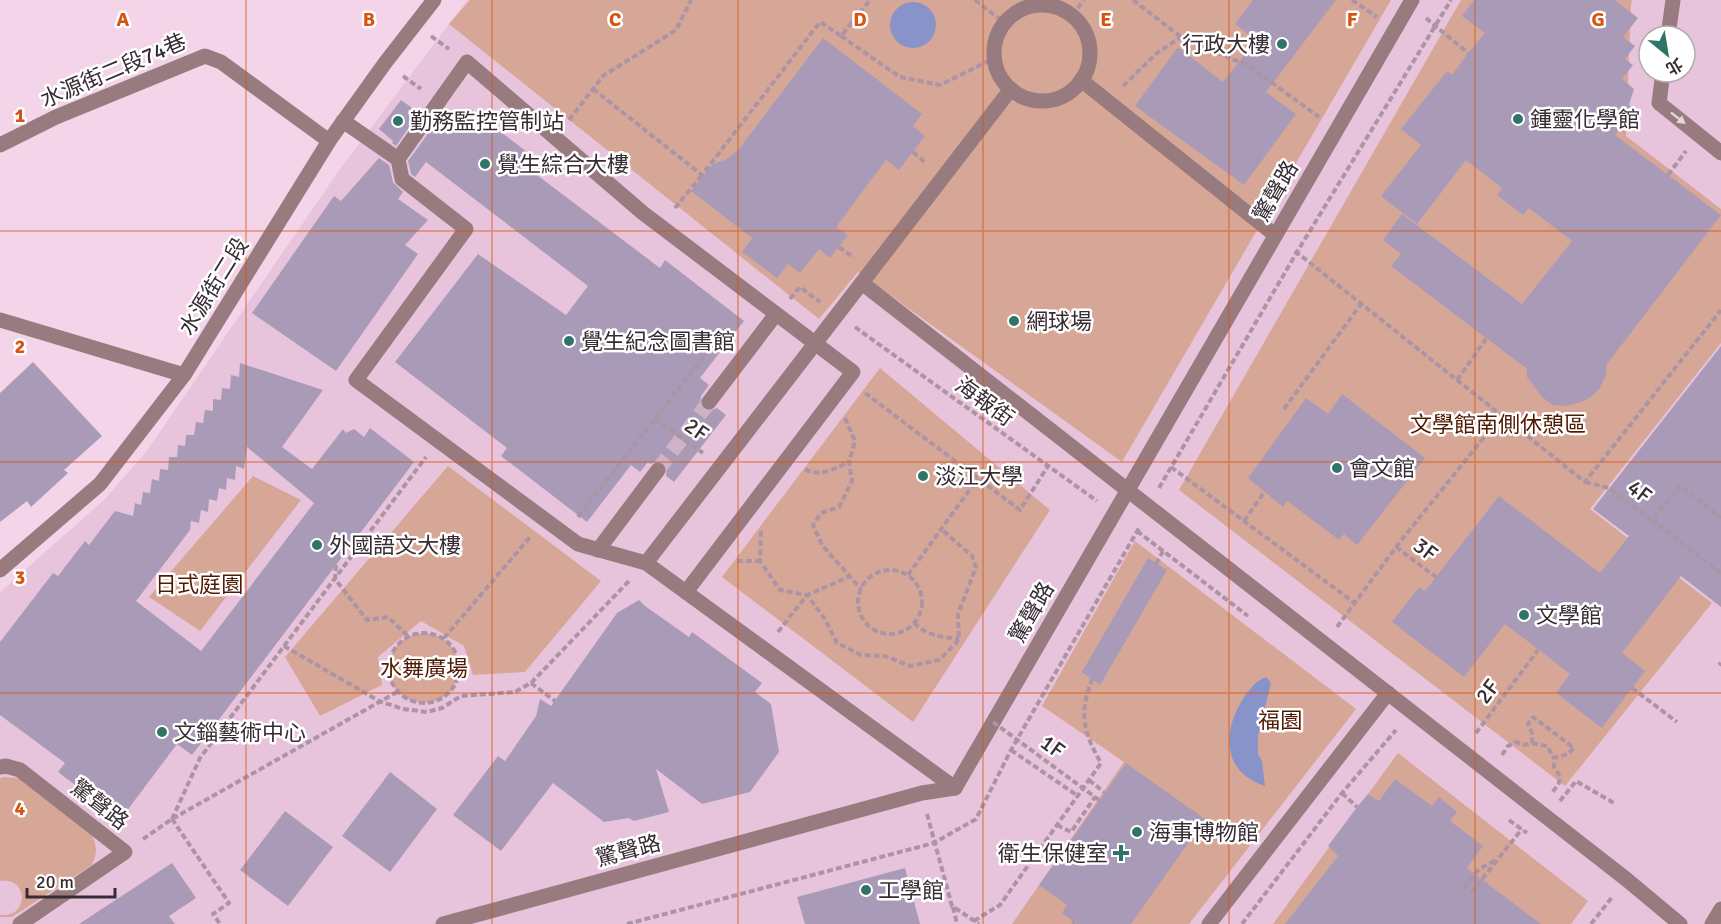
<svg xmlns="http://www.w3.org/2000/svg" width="1721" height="924" viewBox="0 0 1721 924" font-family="Signika,'Noto Sans TC',sans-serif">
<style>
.built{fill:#e8c4dc;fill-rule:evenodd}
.green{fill:#d6a796}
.water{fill:#8893ca}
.building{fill:#a99bb8;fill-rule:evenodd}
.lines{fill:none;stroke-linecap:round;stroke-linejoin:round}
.minor-tunnel{stroke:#ceb2c5;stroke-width:15;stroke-dasharray:15 8;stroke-linecap:butt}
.path{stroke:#ac94a4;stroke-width:4;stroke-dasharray:6 3;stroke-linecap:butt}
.minor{stroke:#987b7e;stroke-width:15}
.path-bridge{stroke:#ac94a4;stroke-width:4;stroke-dasharray:6 3;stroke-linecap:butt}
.oneway{fill:#e0d7d8}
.grid{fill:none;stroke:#d65410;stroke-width:1.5;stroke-opacity:0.55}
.poi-dot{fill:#307468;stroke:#fff;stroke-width:2}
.labels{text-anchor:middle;stroke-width:5;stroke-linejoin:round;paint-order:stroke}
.poi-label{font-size:22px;fill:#382c34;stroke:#fff;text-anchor:start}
.street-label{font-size:22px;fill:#382c34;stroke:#fff}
.park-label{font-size:22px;fill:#501901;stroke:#fff}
.grid-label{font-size:20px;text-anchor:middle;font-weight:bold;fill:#d65410;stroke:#fff;stroke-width:5;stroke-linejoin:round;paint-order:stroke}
</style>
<rect width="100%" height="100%" fill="#f3d4e9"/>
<path class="built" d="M467 0H1721V924H0V592L104 500 146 452 340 169ZM1649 36H1685V72H1649Z"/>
<g class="green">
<path d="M470 0H1391L1122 462 858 272 819 319 449 24Z"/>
<path d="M1461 0H1632L1631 4 1626 136 1721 209V343L1590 509 1712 603 1565 786 1179 490Z"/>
<path d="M880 368 1050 510 913 722 722 577Z"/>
<path d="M448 466 601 581 525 672 473 675 464 646 421 621 378 657 382 685 320 716 285 657Z"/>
<path d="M253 476 301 500 200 631 149 597Z"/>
<path d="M1135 541 1356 709 1189 924H1012L1124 762 1042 706Z"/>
<circle cx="424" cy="668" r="35"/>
<path d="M1398 753 1588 901 1571 924H1273Z"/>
<path d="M4 777 18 778 90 832C97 844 98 852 92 865L12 917H0V915C12 916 20 911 22 899 22 886 13 879 0 881V778Z"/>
</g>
<g class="water">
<circle cx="913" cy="25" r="23"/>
<path d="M1266 677 1271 683 1258 736V754L1262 761 1265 786C1222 772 1222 732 1243 699 1250 689 1254 682 1266 677Z"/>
</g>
<g class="building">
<path d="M1253 0H1336L1266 92 1296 114 1244 185 1135 106 1178 47 1223 82 1256 40 1235 24Z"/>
<path d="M1474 0H1615L1638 18 1623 37 1635 46 1625 59 1633 65 1622 79 1634 89 1629 105 1635 110 1615 135 1721 215 1607 364 1606 375 1600 388 1591 397 1581 402 1567 406 1553 405 1542 397 1527 377V369L1391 266 1401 254 1383 240 1402 214 1522 304 1572 241 1529 208 1523 215 1497 195 1502 188 1466 160 1417 224 1381 196 1421 145 1401 129 1447 71 1452 75 1468 53 1485 33 1462 16Z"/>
<path d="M823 38 922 114 913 126 925 136 899 170 886 160 836 227 848 235 830 258 819 249 800 273 788 264 777 278 742 252 752 238 691 191 713 164 727 159 739 149Z"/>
<path d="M401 100 419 113 396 146 392 143 393 141 379 129Z"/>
<path d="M468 107 544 165 537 175 660 268 665 260 744 321 700 378 709 385 701 396 700 406 708 412 717 408 726 415 674 482 666 476 667 467 660 460 650 464 648 462 640 472 631 465 587 522 501 456 507 448 395 362 478 254 566 315 588 286 426 162 415 177 411 174 408 161 435 124 447 134Z"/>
<path d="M379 158 389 165 393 182 403 192 398 199 428 220 405 245 418 254 336 371 252 313 334 196 341 201Z"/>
<path d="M1721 346V607L1681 576 1622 653 1645 671 1602 728 1556 693 1570 674 1505 624 1464 677 1392 622 1419 587 1425 591 1499 496 1600 573 1629 536 1593 509Z"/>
<path d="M33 362 102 436 64 470 68 473 31 507 27 501 0 522V393Z"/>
<path d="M240 363 323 390 282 447 312 469 343 429 346 433 354 429 364 437 370 428 414 462 192 755 177 744 126 812 110 799 104 807 58 772 65 763 0 715V642L53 573 58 576 85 541 89 545 115 511 133 516 135 503 141 505 143 492 150 493 152 479 159 481 160 469 168 470 169 457H177L178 445 185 446 186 435H194L196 422 203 423 205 410 213 411V399L221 400 222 388 230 389 231 375 239 377ZM247 447 314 503 201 651 136 601 190 530 191 521 199 523 201 510 208 512 209 499 217 501 219 488 226 490 227 478 235 480 236 466 244 469Z"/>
<path d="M1342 394 1425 458 1357 545 1344 534 1339 540 1287 501 1283 507 1248 478 1306 398 1328 414Z"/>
<path d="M1148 558 1167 570 1100 685 1082 672Z"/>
<path d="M639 600 645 606 689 637 692 632 762 683 755 692 771 704 779 752 750 792 702 804 656 769 669 812 634 821 629 818 604 822 553 783 501 851 453 815 498 756 505 761 536 716 540 699 551 706 617 613Z"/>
<path d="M1126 763 1205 819 1131 924H1077L1062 913 1067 905 1039 885Z"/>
<path d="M390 772 437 809 390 872 342 836Z"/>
<path d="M1395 779 1432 806 1439 797 1457 812 1450 821 1483 846 1467 868 1541 924H1285L1338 856 1328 846 1357 807 1368 794 1379 801Z"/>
<path d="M285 811 333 847 288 906 240 870Z"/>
<path d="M172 863 196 898 169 916 175 924H79Z"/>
<path d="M905 868 920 924H805L797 897Z"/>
</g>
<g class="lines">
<path class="minor-tunnel" d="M658 470 709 402"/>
<g class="path">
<path d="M975 0 1005 23"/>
<path d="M1044 0V5"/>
<path d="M1133 0 1181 37 1249 66 1319 117"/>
<path d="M1352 0 1377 17"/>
<path d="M1072 15 1084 0"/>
<path d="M1426 18 1468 53"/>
<path d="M431 36 449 49"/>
<path d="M841 36 900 77 940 85 995 58"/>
<path d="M403 76 421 89"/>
<path d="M1123 86 1157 53 1181 37"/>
<path d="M593 89 702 175 820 22 841 36 870 0"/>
<path d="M569 120 603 76 676 30 691 0"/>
<path d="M913 152 926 163"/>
<path d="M1668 175 1686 151"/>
<path d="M675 208 702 175"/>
<path d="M839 247 854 258"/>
<path d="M1295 251 1585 482 1721 310"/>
<path d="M790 299 800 287 820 302"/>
<path d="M855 327 1097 501"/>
<path d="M1457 380 1486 339"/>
<path d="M865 393 1020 510 1048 466"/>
<path d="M1284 409 1361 304"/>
<path d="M845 418 855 441 849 462 852 481 839 507 821 513 813 525 822 545 861 589"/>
<path d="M655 419 703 453"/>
<path d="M1171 467 1356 604"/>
<path d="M805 469C819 478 836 468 849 462"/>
<path d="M1585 482 1609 488 1652 520 1680 486 1721 518"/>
<path d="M1159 488 1297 252 1451 0"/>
<path d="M578 517 729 324"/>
<path d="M1652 520 1721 573"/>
<path d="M1244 521 1265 491"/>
<path d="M761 531 760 561 780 590 807 595 825 619 837 643 861 655 885 656 910 666 939 660 955 644 959 639 958 614 976 567 972 556 941 529"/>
<path d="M1137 531 1248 616"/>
<path d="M1396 547 1436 577"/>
<path d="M737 561H760"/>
<path d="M1156 564 1163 551"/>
<path d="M336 565 335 579 367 620 388 617 409 637"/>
<circle cx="890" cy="602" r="32"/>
<path d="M908 575 978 478"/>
<path d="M914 623C928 636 941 637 959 639"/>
<path d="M1337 627 1396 547 1501 416"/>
<path d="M778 632 807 595 851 576"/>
<circle cx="424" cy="668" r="35"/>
<path d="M444 638 531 536"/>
<path d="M284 646 379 701 403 709 427 712 442 708 461 696 515 692 531 683 629 581"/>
<path d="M1719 665 1721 663"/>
<path d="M531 683 555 701"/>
<path d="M1632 688 1677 722"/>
<path d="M1476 733 1538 650"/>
<path d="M1532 743 1547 746 1554 758"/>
<path d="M1011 750 1078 796"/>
<path d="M1502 755 1508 746 1516 742 1525 745 1532 743V733L1528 724 1533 717 1574 748 1568 754 1554 758V767L1560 776 1559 783 1552 793"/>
<path d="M1089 780 1104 792"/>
<path d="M1342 793 1357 807"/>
<path d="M1560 801 1576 781 1614 803"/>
<path d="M927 814 952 906 979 924"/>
<path d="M172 819 200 758 426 457"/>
<path d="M172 819 229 903 213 914 220 924"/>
<path d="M1509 820 1527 833"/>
<path d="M1057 825 1071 832 1095 797"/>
<path d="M143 839 172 819 397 692"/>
<path d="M1464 888 1479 869 1496 860"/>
<path d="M1471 893 1522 829"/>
<path d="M953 907 957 924"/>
<path d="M974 921 1000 905 1101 763C1083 732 1079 714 1092 679"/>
<path d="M627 924 934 843 976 819 1011 750 1139 528"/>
<path d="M1073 924 1074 922"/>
<path d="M1242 924 1342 793 1396 730"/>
<path d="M1591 924 1613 896"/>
</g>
<g class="minor">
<circle cx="1042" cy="53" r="48"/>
<path d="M1668 36 1673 0"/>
<path d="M1663 72 1659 103 1721 153"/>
<path d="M1081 80 1275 235"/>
<path d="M343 121 398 159 402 179 466 229 356 380 578 544 646 563"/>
<path d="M0 145 56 117 205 56 221 62 329 141"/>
<path d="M398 159 467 62 643 213 853 372 686 592"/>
<path d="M862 283 1626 879 1680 924"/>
<path d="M0 320 184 375"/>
<path d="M709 402 776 314"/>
<path d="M598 550 658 470"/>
<path d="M0 570 100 484 184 375 329 141 385 63 434 0"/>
<path d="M0 767 6 766 20 770 125 852 20 924"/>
<path d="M955 788 646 563 1011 89"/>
<path d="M443 924 922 793 955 788 1412 0"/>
<path d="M1209 924 1388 693"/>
<path d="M1712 924 1721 909"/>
</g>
<path class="path-bridge" d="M993 722 1099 800"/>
</g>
<defs><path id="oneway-solid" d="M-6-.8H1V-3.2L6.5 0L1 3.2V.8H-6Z" transform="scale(1.5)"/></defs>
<use class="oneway" href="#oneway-solid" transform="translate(1678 118) rotate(38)"/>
<path class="grid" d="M246 0V924M492 0V924M738 0V924M983 0V924M1229 0V924M1475 0V924M0 231H1721M0 462H1721M0 693H1721"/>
<g class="poi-dot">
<circle cx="1282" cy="44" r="6"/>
<circle cx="1518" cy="119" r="6"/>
<circle cx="398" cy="121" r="6"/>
<circle cx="485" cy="164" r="6"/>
<circle cx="1014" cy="321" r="6"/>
<circle cx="569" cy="341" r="6"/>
<circle cx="1337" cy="468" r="6"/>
<circle cx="923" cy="476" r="6"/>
<circle cx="317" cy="545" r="6"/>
<circle cx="1524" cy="615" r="6"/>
<circle cx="162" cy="732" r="6"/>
<circle cx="1137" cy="832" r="6"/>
<path d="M1118 844h6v6h6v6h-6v6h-6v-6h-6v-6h6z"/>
<circle cx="866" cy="890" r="6"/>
</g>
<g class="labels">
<g class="poi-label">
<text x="1270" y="52" text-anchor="end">行政大樓</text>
<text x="1530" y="127">鍾靈化學館</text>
<text x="410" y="129">勤務監控管制站</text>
<text x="497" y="172">覺生綜合大樓</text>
<text x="1026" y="329">網球場</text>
<text x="581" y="349">覺生紀念圖書館</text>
<text x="1349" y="476">會文館</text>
<text x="935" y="484">淡江大學</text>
<text x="329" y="553">外國語文大樓</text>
<text x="1536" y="623">文學館</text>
<text x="174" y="740">文錙藝術中心</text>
<text x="1149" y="840">海事博物館</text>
<text x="1108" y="861" text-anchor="end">衛生保健室</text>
<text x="878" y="898">工學館</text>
</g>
<g class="street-label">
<text transform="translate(113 70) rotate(-23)" y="8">水源街二段74巷</text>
<text transform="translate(1275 191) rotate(-60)" y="8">驚聲路</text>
<text transform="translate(213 286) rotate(-58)" y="8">水源街二段</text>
<text transform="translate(985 401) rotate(36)" y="8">海報街</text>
<text transform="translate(697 429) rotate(35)" y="8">2F</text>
<text transform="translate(1640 491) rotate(37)" y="8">4F</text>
<text transform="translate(1426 549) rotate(37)" y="8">3F</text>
<text transform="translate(1031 612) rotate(-60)" y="8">驚聲路</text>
<text transform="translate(1487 691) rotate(-53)" y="8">2F</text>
<text transform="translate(1053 746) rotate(36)" y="8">1F</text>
<text transform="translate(100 804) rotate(38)" y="8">驚聲路</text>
<text transform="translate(628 850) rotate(-15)" y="8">驚聲路</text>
</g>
<g class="park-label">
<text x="1498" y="432">文學館南側休憩區</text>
<text x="199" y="592">日式庭園</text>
<text x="424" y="676">水舞廣場</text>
<text x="1280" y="728">福園</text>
</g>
</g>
<g class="grid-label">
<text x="123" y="26">A</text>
<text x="369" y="26">B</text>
<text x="615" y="26">C</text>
<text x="860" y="26">D</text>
<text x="1106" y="26">E</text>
<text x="1352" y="26">F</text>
<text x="1598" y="26">G</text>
<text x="20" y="122">1</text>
<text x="20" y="353">2</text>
<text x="20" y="584">3</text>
<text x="20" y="815">4</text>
</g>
<g transform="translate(1667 54) rotate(150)"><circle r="28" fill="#ffffff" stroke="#afabae" stroke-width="1.5"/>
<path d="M0-4.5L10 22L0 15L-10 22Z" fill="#307468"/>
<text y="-9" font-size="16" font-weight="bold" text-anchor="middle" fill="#382c34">北</text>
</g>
<path d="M27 888v9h88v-9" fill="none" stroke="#382c34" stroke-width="3"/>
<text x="36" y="888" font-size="18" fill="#382c34" stroke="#ffffff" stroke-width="4.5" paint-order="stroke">20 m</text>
</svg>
